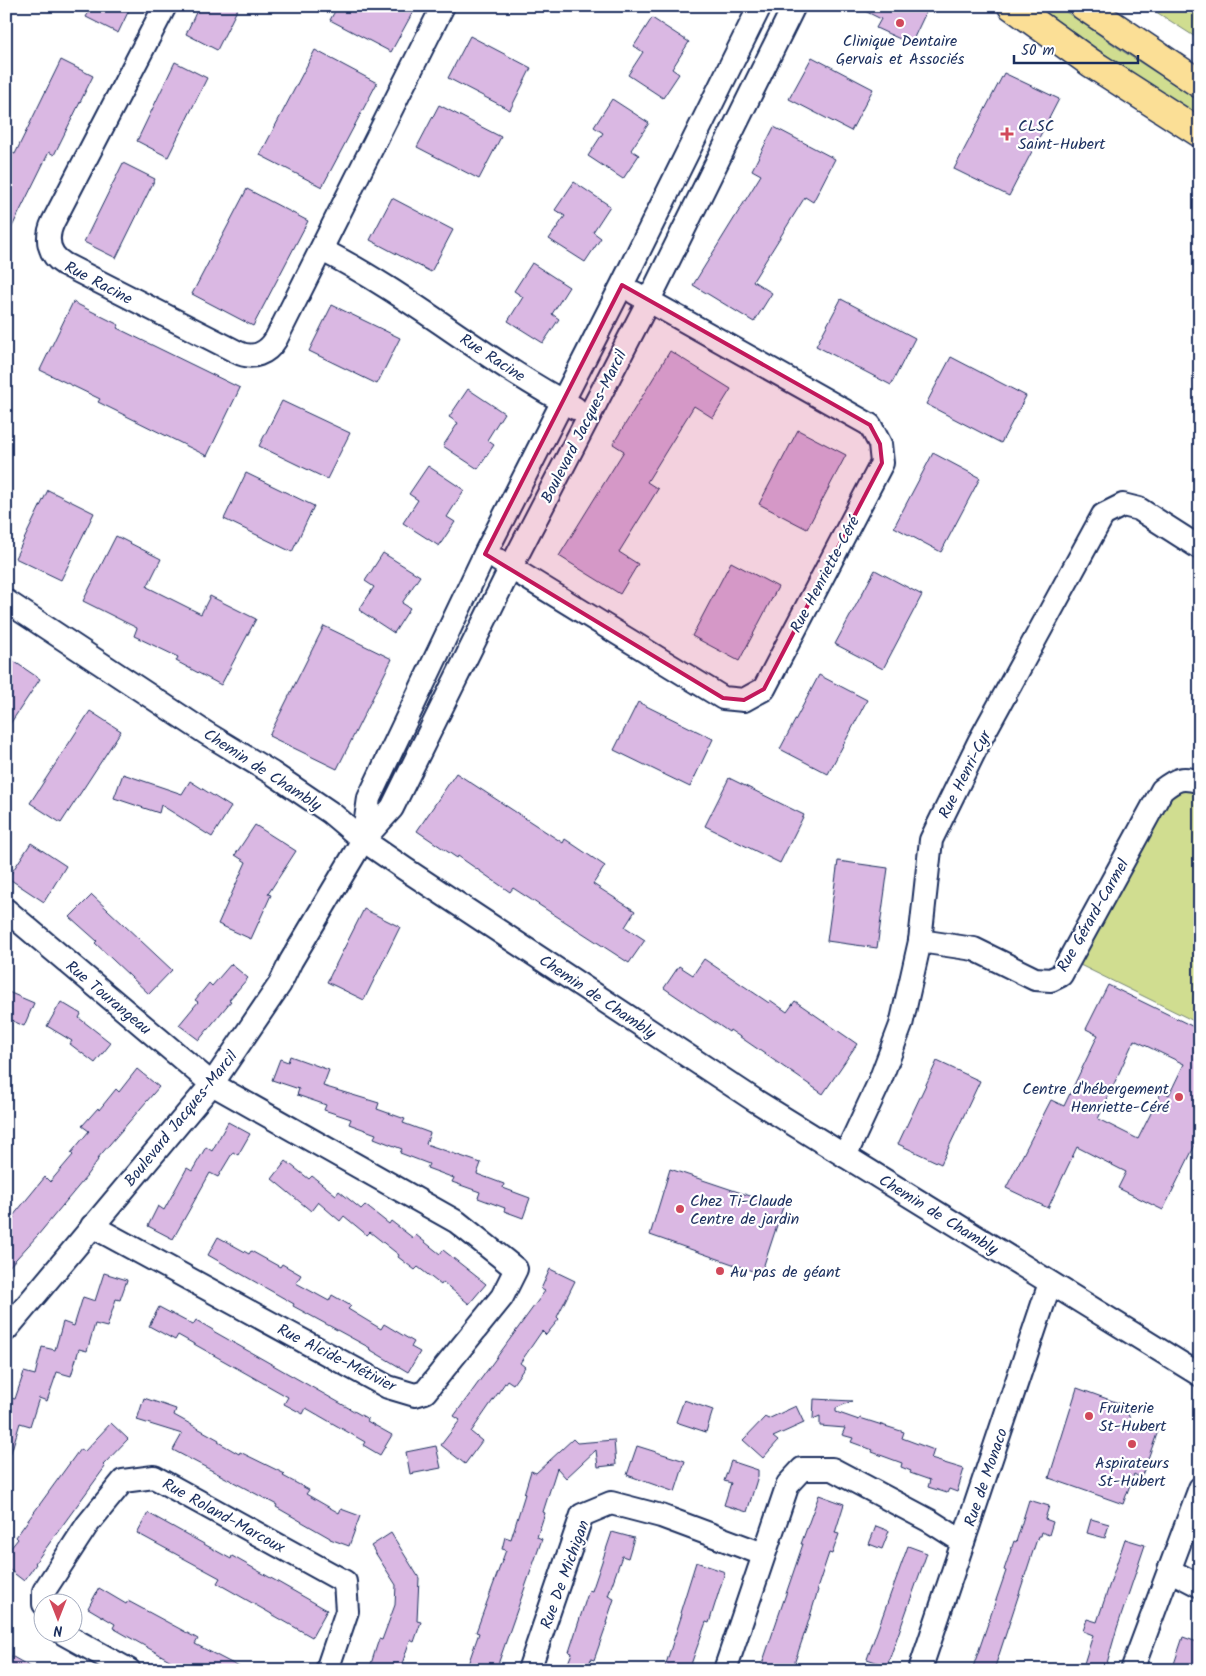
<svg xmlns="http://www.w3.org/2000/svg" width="1206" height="1676" viewBox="0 0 1206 1676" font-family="Kalam,sans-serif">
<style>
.green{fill:#d0dd90;stroke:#768677}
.building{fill:#dab8e3;stroke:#1b2f5e;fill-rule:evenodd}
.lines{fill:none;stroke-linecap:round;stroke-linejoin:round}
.minor-casing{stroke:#1b2f5e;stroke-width:26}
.major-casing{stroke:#1b2f5e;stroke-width:31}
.minor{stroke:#fff;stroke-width:22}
.major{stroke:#fbdf96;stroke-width:28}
.marked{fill:#c2185b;fill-opacity:0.2;stroke:#c2185b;stroke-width:4;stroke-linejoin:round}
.poi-dot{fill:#d1495b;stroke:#fff;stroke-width:2}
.labels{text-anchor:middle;stroke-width:4.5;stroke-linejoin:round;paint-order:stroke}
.poi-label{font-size:16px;fill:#1b2f5e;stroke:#fff;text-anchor:start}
.street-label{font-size:16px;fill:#1b2f5e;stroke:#fff}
</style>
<rect width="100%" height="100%" fill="#fff"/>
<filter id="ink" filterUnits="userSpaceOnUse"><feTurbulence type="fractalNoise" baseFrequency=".02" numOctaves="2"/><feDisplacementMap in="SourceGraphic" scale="10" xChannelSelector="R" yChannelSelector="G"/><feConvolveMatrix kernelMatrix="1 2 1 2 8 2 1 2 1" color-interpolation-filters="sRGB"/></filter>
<g filter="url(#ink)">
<g class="green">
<path d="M1037 6 1059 7 1124 52 1200 101V116L1126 69Z"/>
<path d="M1147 6H1200V40Z"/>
<path d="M1178 783 1200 789V1024L1076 963Z"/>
</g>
<g class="building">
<path d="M92 6H131L118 33 86 17Z"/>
<path d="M199 6H239L217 50 186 34Z"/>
<path d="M338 6H406L414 10 391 52 330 20Z"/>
<path d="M855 6H929L911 44 876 28 881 19Z"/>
<path d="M652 18 689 42 672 69 679 74 663 98 628 75 643 52 634 46Z"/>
<path d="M470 36 531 68 510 110 448 78Z"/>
<path d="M315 50 377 83 322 187 260 155Z"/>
<path d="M812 57 873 89 851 131 789 99Z"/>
<path d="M61 60 93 76 54 155 49 152 6 239V159L10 152 15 154Z"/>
<path d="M175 62 207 78 168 157 137 141Z"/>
<path d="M1004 73 1059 99 1009 196 954 169Z"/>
<path d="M612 99 649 123 631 150 639 155 623 179 588 156 603 133 594 127Z"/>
<path d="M439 105 501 137 479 179 417 147Z"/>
<path d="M774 127 835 159 813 202 805 197 753 281 772 293 754 322 693 285 761 175 752 170Z"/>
<path d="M123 163 155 179 116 258 84 242Z"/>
<path d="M574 182 610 206 593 232 601 238 585 262 549 239 565 216 555 210Z"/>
<path d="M247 189 308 221 253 326 192 294Z"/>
<path d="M392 198 453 230 431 272 370 240Z"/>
<path d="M532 263 569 287 552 314 559 319 543 343 508 321 523 297 514 291Z"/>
<path d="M841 299 915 338 891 385 816 346Z"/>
<path d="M73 302 119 325 117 328 240 388 207 456 98 402 100 399 40 370Z"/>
<path d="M332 305 400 338 377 384 309 351Z"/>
<path d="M670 351 731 389 713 418 694 406 647 482 658 489 619 552 638 564 620 594 559 556 624 451 613 444Z"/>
<path d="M951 357 1026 396 1001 443 926 404Z"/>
<path d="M468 389 504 413 487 440 494 445 478 469 443 446 458 423 449 417Z"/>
<path d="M282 401 350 433 327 479 259 446Z"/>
<path d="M798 430 846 455 807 529 759 504Z"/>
<path d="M933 453 980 478 941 552 894 527Z"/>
<path d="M428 466 464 490 447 517 455 522 439 546 403 523 418 500 409 494Z"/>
<path d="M246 473 314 506 292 552 224 519Z"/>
<path d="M48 490 94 513 61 580 15 558Z"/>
<path d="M116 536 161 559 147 587 201 614 210 596 256 619 221 685 176 661 178 657 134 636 137 628 83 601Z"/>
<path d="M383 553 420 576 402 603 410 608 394 633 359 610 374 587 365 581Z"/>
<path d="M731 562 778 587 739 661 692 636Z"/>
<path d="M875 570 922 595 883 669 835 644Z"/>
<path d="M324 626 392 659 337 769 269 736Z"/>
<path d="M12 660 40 679 6 730V669Z"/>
<path d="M819 675 867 700 828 774 780 749Z"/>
<path d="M638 702 713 739 690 787 614 750Z"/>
<path d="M90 711 121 731 61 823 30 803Z"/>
<path d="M456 773 563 843 565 839 605 866 593 884 635 911 625 927 645 940 629 963 513 888 510 892 458 856 457 858 417 831Z"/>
<path d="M123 774 182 794 190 781 231 807 212 837 161 805 159 813 114 798Z"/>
<path d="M729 778 804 815 780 863 705 826Z"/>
<path d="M255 825 296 851 268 894 271 895 251 939 218 924 246 862 235 855Z"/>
<path d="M31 843 66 866 44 902 8 878Z"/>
<path d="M838 861 888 868 877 948 827 941Z"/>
<path d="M92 895 172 970 149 994 95 943 97 941 70 917Z"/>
<path d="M364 909 400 927 364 1000 327 982Z"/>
<path d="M704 959 769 1003 770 1000 787 1012 795 1001 857 1044 823 1094 730 1030 729 1032 664 988 679 966 693 975Z"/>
<path d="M231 964 248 978 229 1000 231 1001 199 1040 179 1025 198 1002 195 1000 209 983 212 986Z"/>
<path d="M1108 985 1200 1030V1135L1163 1210 1118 1188 1126 1172 1077 1147 1048 1208 1006 1188 1051 1100 1064 1106 1098 1035 1086 1029ZM1134 1040 1184 1064 1169 1095 1162 1091 1138 1139 1098 1119Z"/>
<path d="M6 991 34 1003 24 1026 6 1018Z"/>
<path d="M61 1002 81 1014 79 1018 111 1043 95 1063 70 1044 72 1041 47 1026Z"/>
<path d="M290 1056 329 1070 323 1086 379 1103 377 1109 405 1119 403 1123 430 1133 426 1144 481 1163 477 1174 504 1184 503 1188 530 1198 523 1218 504 1211 505 1208 478 1198 480 1192 452 1182 454 1178 427 1168 429 1164 400 1153 402 1149 374 1138 376 1134 349 1124 351 1119 324 1110 326 1105 297 1095 299 1089 272 1080 280 1059 288 1062Z"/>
<path d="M937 1061 980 1081 941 1164 898 1144Z"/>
<path d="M137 1069 159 1087 97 1159 98 1160 86 1176H87L38 1235 6 1270V1228L15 1217 13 1216 45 1177 50 1182 73 1155 71 1153 89 1131 82 1126 98 1108 99 1110 116 1089 119 1092Z"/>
<path d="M228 1122 250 1134 238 1155 233 1152 218 1177 210 1173 173 1239 148 1226 158 1206 164 1210 187 1168 192 1171 206 1147 212 1151Z"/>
<path d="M286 1161 309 1179 312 1176 336 1195 339 1191 361 1209 365 1205 389 1224 391 1221 413 1238 416 1235 440 1254 443 1250 486 1284 469 1304 443 1282 441 1285 418 1267 415 1270 398 1257 399 1255 370 1232 367 1235 344 1216 340 1221 318 1202 311 1211 272 1179Z"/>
<path d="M670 1169 783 1207 761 1274 650 1235Z"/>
<path d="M218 1237 249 1254 251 1251 280 1267 282 1264 301 1275 296 1283 329 1301 332 1295 351 1306 348 1309 381 1329 384 1324 414 1342 411 1347 420 1352 408 1372 369 1349 370 1348 293 1306 294 1304 208 1255Z"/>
<path d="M550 1269 575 1281 557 1317 559 1319 546 1335 542 1331 520 1363 525 1367 513 1384 507 1380 471 1432 482 1441 465 1464 441 1445 460 1420 454 1416 545 1291 541 1289Z"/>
<path d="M104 1273 127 1280 120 1300 116 1299 107 1327 95 1324 87 1351 79 1349 71 1376 57 1372 47 1401 39 1398 30 1426 20 1423 9 1459 6 1458V1397L15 1399 24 1372 35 1375 42 1347 55 1350 63 1322 74 1326 83 1297 95 1301Z"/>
<path d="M159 1307 193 1325 196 1320 213 1330V1331L368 1419 367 1421 392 1435 380 1455 363 1445 365 1442 306 1408 303 1414 284 1404 288 1397 178 1335 175 1340 149 1326Z"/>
<path d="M1077 1388 1124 1405 1131 1421 1158 1431 1141 1478 1134 1474 1123 1504 1049 1478Z"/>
<path d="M144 1398 176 1409 174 1415 219 1440 218 1442 239 1454 240 1452 285 1474 283 1476 309 1490 306 1494 339 1513 341 1509 360 1516 349 1546 330 1539V1538L276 1507 277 1505 173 1450 182 1434 137 1420Z"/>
<path d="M814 1399 852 1401 836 1408V1412L859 1420 860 1418 904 1432 902 1438 934 1450 931 1459 964 1469 957 1492 949 1489 947 1493 928 1487 930 1480 910 1473 911 1471 901 1467 902 1463 872 1452 873 1450 851 1442 853 1438 842 1435 845 1428 820 1426V1416L813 1419Z"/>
<path d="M684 1400 713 1410 706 1432 676 1422Z"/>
<path d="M796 1406 804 1423 773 1437 778 1441 763 1458 743 1440 765 1417 768 1419Z"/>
<path d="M111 1423 128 1439 103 1465 105 1467 35 1563 36 1564 24 1581 6 1567V1554L18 1539 16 1537 80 1449 84 1452Z"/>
<path d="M573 1439 577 1443 614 1440 616 1465 598 1467 596 1450 566 1478 557 1468 543 1512 545 1513 537 1537 542 1539 496 1670H466L479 1633 476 1632 506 1550 502 1549 505 1537 511 1539 525 1494H524L531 1471 536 1473Z"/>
<path d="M436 1446 441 1468 410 1474 406 1452Z"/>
<path d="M637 1446 685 1461 675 1492 627 1475Z"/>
<path d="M731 1461 758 1470V1476L747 1512 724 1505 731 1483 724 1481Z"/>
<path d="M819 1495 844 1504 835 1533 839 1534 832 1554 829 1553 817 1589 818 1590 807 1626 792 1670H760L803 1544H801Z"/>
<path d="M1029 1500 1049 1506 1045 1519 1053 1522 1049 1535 1041 1532 1040 1536H1038L994 1670H972L1006 1571 1004 1570 1014 1541 1016 1542Z"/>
<path d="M148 1513 231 1559 232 1556 327 1610 312 1637 217 1583 220 1578 137 1533Z"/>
<path d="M1091 1519 1109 1524 1105 1538 1087 1533Z"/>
<path d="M876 1526 889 1531 882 1549 869 1544Z"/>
<path d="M612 1532 634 1538 628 1558 622 1556 608 1596 614 1599 606 1623H607L594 1660 591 1659 587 1670 568 1663 572 1653 569 1652 589 1590 592 1591Z"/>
<path d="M391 1533 419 1578 417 1621 421 1622 414 1642 410 1640 400 1670H369L379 1639 382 1640 395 1605 396 1585 371 1546Z"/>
<path d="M1125 1539 1145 1545 1117 1628 1105 1670H1082L1093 1635 1083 1631 1087 1619 1097 1622Z"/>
<path d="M908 1546 927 1553 887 1666 867 1659Z"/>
<path d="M696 1562 725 1572 715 1604 709 1623 706 1622 689 1670H664L682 1614 680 1613Z"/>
<path d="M99 1588 126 1604 128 1601 180 1629 198 1639 195 1644 245 1670H187L113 1628 115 1624 88 1608Z"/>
<path d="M1183 1637 1200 1643V1661L1197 1670H1172Z"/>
<path d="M6 1653 36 1670H6Z"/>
</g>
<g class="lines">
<defs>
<g id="minor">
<path d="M165 6 53 222C45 239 49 255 64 264L237 352C252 360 267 354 276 339L443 6"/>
<path d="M322 250C411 295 487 362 575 408"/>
<path d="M498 560 723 698 744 700 764 689 882 463 880 444 870 425 635 293"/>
<path d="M6 601 206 733 272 773 331 813 363 840 405 869 756 1101 1200 1375"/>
<path d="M363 840 369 798 485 554 622 285 760 6"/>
<path d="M6 910 212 1084 457 1222 516 1269 502 1297 425 1392 415 1395 388 1387 92 1226"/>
<path d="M920 941 974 949 1035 979 1051 980 1061 975 1162 790C1176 779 1182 776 1200 782"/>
<path d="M845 1156 879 1083 901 1025 920 941 931 840 979 742 1103 515 1123 505 1139 509 1200 548"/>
<path d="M6 1330 212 1084 280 984 291 961 363 840 392 808 511 567 648 302 794 6"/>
<path d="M1169 1570 1200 1586"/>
<path d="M44 1604V1591L87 1525 123 1481 154 1477 345 1582 347 1611 327 1670"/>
<path d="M64 1634 129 1670"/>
<path d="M529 1670 582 1515 611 1503 661 1516 763 1554"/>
<path d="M725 1670 788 1484 802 1469H832L930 1521 963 1542"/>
<path d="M920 1670 1050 1283"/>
<path d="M1132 1670 1200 1488"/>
</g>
<g id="major">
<path d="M1012 6 1091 63 1200 133"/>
<path d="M1084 6 1200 84"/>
</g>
</defs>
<use href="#minor" class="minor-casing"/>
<use href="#major" class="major-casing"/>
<use href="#minor" class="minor"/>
<use href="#major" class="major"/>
</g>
</g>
<path class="marked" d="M622 285 870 425 880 444 882 463 764 689 744 700 723 698 485 554Z"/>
<g class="poi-dot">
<circle cx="900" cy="23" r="5"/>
<path d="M1004.5 126.5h5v5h5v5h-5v5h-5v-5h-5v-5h5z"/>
<circle cx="1179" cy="1097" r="5"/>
<circle cx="680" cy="1209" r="5"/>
<circle cx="720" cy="1271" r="5"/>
<circle cx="1089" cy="1416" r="5"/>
<circle cx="1132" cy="1444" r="5"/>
</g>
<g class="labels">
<g class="poi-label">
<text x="900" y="46" text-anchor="middle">Clinique Dentaire<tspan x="900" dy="18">Gervais et Associés</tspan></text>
<text x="1018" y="131">CLSC<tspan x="1018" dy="18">Saint-Hubert</tspan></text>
<text x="1169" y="1094" text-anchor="end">Centre d'hébergement<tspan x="1169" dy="18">Henriette-Céré</tspan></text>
<text x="690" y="1206">Chez Ti-Claude<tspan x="690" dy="18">Centre de jardin</tspan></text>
<text x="730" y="1277">Au pas de géant</text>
<text x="1099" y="1413">Fruiterie<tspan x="1099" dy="18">St-Hubert</tspan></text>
<text x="1132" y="1468" text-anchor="middle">Aspirateurs<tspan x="1132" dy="18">St-Hubert</tspan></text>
</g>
<g class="street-label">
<text transform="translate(99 282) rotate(28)" y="6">Rue Racine</text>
<text transform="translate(493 357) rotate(33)" y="6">Rue Racine</text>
<text transform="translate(583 426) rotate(-63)" y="6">Boulevard Jacques-Marcil</text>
<text transform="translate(824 574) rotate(-62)" y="6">Rue Henriette-Céré</text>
<text transform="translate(263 769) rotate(33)" y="6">Chemin de Chambly</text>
<text transform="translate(964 774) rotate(-63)" y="6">Rue Henri-Cyr</text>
<text transform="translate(1092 915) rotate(-60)" y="6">Rue Gérard-Carmel</text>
<text transform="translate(598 996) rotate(34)" y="6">Chemin de Chambly</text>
<text transform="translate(109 997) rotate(40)" y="6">Rue Tourangeau</text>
<text transform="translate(180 1118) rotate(-51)" y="6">Boulevard Jacques-Marcil</text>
<text transform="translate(939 1214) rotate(32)" y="6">Chemin de Chambly</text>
<text transform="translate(337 1357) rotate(27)" y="6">Rue Alcide-Métivier</text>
<text transform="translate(985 1477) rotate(-71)" y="6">Rue de Monaco</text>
<text transform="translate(224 1515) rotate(29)" y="6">Rue Roland-Marcoux</text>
<text transform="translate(564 1574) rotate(-70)" y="6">Rue De Michigan</text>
</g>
</g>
<rect width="1206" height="1676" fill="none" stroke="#fff" stroke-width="25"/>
<rect x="12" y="12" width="1181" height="1651" fill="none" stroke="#1b2f5e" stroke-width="2" filter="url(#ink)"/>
<g transform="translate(58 1618) rotate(180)"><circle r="24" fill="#ffffff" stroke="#a4acbf"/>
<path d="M0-4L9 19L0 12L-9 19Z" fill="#d1495b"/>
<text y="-8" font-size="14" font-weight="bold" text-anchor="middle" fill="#1b2f5e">N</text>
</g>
<path d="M1014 55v8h124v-8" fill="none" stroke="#1b2f5e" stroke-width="2.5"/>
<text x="1021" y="55" font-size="15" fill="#1b2f5e" stroke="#ffffff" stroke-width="4" paint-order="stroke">50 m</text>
</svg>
